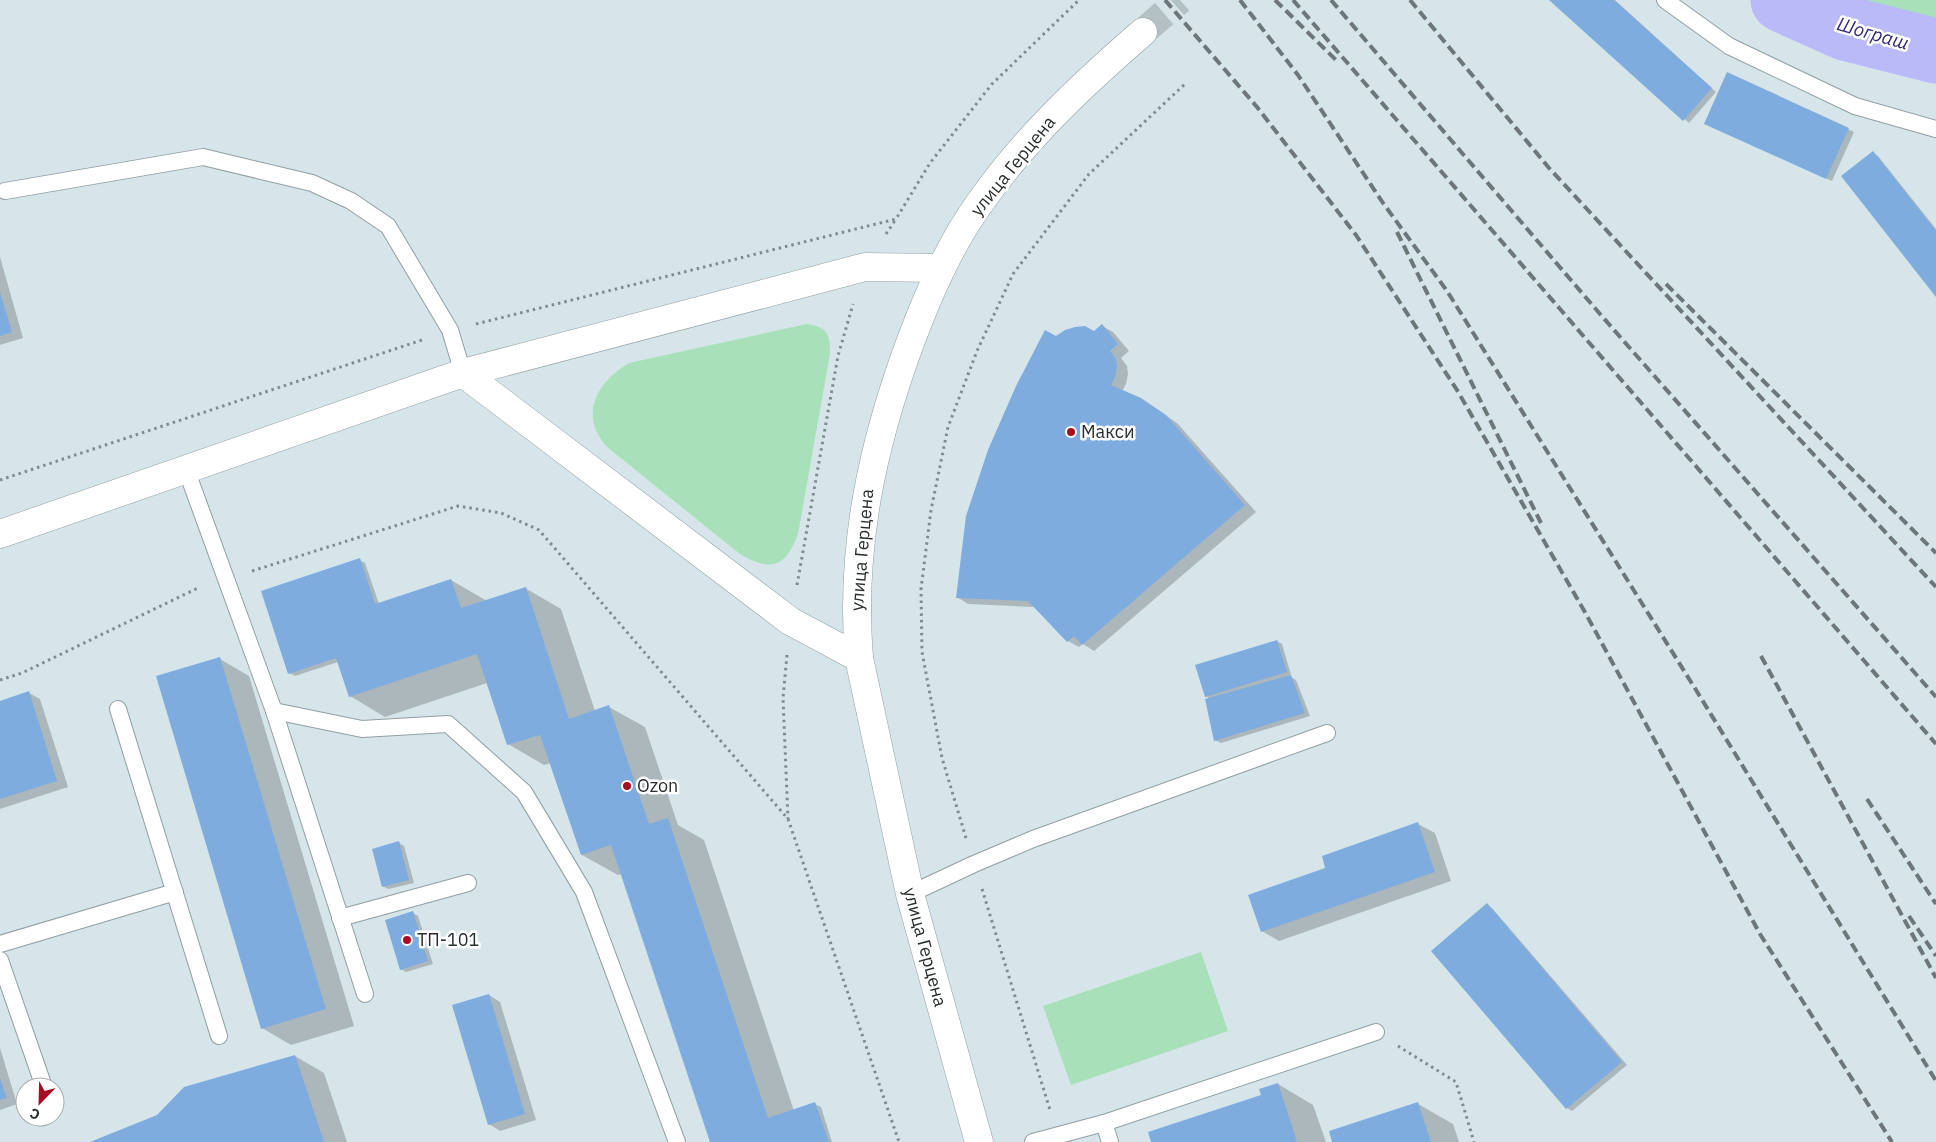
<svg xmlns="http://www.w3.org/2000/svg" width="1936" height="1142" viewBox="0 0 1936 1142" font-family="'IBM Plex Sans',sans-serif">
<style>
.green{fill:#a8e1b9}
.shadow{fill:#0003}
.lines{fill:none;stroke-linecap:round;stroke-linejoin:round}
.river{stroke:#babaf9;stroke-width:65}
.building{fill:#7facdf}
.secondary-tunnel{stroke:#b3c1c5;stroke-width:28;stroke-dasharray:28 14;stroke-linecap:butt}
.service-casing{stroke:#919fa4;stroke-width:18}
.minor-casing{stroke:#919fa4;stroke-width:29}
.secondary-casing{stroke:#919fa4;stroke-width:29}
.path{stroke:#808b8e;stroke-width:3;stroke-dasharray:2.5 4;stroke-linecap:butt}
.service{stroke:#fff;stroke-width:16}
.minor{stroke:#fff;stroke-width:28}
.secondary{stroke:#fff;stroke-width:28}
.rail{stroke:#6d7679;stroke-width:4;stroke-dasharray:10 5;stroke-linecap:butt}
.poi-dot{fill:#a70e24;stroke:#fff;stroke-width:2}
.labels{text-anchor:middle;stroke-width:5;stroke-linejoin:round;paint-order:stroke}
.street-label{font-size:18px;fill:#292f31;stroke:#fff}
.poi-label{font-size:18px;fill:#292f31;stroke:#fff;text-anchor:start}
.water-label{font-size:19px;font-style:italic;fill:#362c74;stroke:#fff}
</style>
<rect width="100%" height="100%" fill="#d6e5ea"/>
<g class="green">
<path d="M1831 0H1936V26L1903 24Z"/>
<path d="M807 324C828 327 830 335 830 354L798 534C785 568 771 572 740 554L607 447C578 415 597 382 629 363Z"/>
<path d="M1201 952 1228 1031 1071 1085 1043 1006Z"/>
</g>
<g class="shadow">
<path d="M1550 0H1615L1716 92 1689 123Z"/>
<path d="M1728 74 1854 132 1832 181 1711 126Z"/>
<path d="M1873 153 1878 156 1936 229V295Z"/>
<path d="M0 257 23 338 0 345Z"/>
<path d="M1102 326 1113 332 1129 351 1121 358 1127 366 1128 374 1126 384 1122 391 1152 406 1177 423 1256 512 1094 651 1083 644 1079 647 1068 641 1035 607 968 604 957 597 1057 338 1094 332Z"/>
<path d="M359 560 365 563 379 604 451 580 487 601 525 588 561 609 595 711 609 707 645 727 678 825 704 840 794 1111 815 1104 821 1107 832 1142H711L622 874 618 875 582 855 551 763 544 765 508 744 487 683 385 717 350 696 338 662 295 676 289 673Z"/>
<path d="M1277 641 1282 644 1291 675 1289 676 1296 680 1310 716 1221 743 1215 740 1210 699 1206 696Z"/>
<path d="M220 659 249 676 354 1026 291 1045 262 1028Z"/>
<path d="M29 693 40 699 68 787 0 809V702Z"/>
<path d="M1418 824 1435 833 1451 881 1279 941 1262 931 1327 869Z"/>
<path d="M399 843 404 846 414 883 388 889 383 886Z"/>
<path d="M1487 905 1492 908 1627 1065 1572 1111 1567 1108Z"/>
<path d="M413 913 418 916 433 964 406 972 401 969Z"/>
<path d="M489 995 500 1002 536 1120 500 1131 489 1124Z"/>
<path d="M0 1048 17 1104 0 1110Z"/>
<path d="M295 1056 324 1073 347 1142H93L158 1116Z"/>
<path d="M1278 1084 1313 1105 1326 1142H1152L1263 1096Z"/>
<path d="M1418 1104 1453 1124 1459 1142H1332Z"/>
</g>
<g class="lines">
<path class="river" d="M1783 0 1845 28 1936 51"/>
</g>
<g class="building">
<path d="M1549 0H1614L1712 88 1683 121Z"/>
<path d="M1727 72 1849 128 1826 179 1704 124Z"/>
<path d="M1873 151 1936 231V297L1841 176Z"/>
<path d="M0 292 12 332 0 336Z"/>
<path d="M1102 324 1118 344 1110 351 1116 359 1117 367 1115 377 1111 385 1141 398 1166 415 1245 505 1082 645 1074 636 1067 642 1028 601 956 598 966 516 988 450 1016 386 1045 330 1056 336 1065 330 1075 327 1085 326 1094 331Z"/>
<path d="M360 558 375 604 451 579 461 608 526 587 569 719 609 705 649 824 668 818 768 1118 815 1102 829 1142H710L611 845 581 855 540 735 507 745 477 654 349 697 336 658 288 674 261 591Z"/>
<path d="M1277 640 1287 672 1205 697 1195 665Z"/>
<path d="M220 657 326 1009 261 1029 156 676Z"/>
<path d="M1291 675 1305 713 1214 741 1205 699Z"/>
<path d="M29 691 57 781 0 799V701Z"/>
<path d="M1418 822 1435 872 1261 932 1248 895 1325 868 1322 856Z"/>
<path d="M399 841 409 880 382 887 372 849Z"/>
<path d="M1487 903 1622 1062 1566 1109 1431 951Z"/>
<path d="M413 911 428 961 400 970 385 920Z"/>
<path d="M489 994 525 1114 488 1125 452 1005Z"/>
<path d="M295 1055 324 1142H90L157 1115 184 1087Z"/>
<path d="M0 1078 7 1098 0 1100Z"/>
<path d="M1278 1083 1297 1142H1151L1148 1132 1261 1095 1259 1089Z"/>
<path d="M1418 1102 1431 1142H1332L1329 1131Z"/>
</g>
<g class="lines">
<path class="secondary-tunnel" d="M1143 32 1180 0"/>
<defs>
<g id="service">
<path d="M1665 0 1729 46 1855 106 1936 129"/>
<path d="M5 191 203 157 312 183 351 201 388 226 450 330 463 373"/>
<path d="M186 469 274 711 362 729 448 724 524 792 584 892 677 1142"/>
<path d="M118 709 219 1036"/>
<path d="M274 711 365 994"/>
<path d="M910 894 974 864 1033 839 1327 733"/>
<path d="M340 918 468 883"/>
<path d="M0 944 175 892"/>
<path d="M0 960 43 1084"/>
<path d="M1104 1123 1110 1142"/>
<path d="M1033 1142 1104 1123 1376 1032"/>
</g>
<g id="minor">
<path d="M463 373 790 621 859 658"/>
<path d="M0 534 463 373 865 267 941 268"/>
</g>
<path id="secondary" d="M979 1142 910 894 859 658C850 548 872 446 910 343 928 295 949 246 979 204 1025 138 1083 84 1143 32"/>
</defs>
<use href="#service" class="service-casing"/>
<use href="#minor" class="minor-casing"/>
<use href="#secondary" class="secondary-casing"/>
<g class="path">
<path d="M886 234 896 219"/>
<path d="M476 324 896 219 930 163 992 84 1079 0"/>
<path d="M0 480 425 339"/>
<path d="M252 571 458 506 501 513 539 530 788 819 899 1142"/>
<path d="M797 585 838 356 853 304"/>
<path d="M787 655 783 698 788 819"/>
<path d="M0 680 22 673 200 587"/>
<path d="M966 838 942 758 922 652 921 589 931 510 948 427 977 351 1013 274 1089 174 1186 83"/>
<path d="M982 889 1050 1110"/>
<path d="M1398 1046 1456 1082 1474 1142"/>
</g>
<use href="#service" class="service"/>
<use href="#minor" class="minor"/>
<use href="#secondary" class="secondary"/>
<g class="rail">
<path d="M1165 0 1257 107 1356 235 1457 390 1586 614 1760 934 1892 1142"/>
<path d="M1240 0 1298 75 1383 203 1447 291 1696 690 1936 1081"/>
<path d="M1275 0 1338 62"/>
<path d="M1293 0 1936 744"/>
<path d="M1331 0 1600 314 1936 697"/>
<path d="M1410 0 1549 168 1936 587"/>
<path d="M1397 232 1541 523"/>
<path d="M1666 284 1936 553"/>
<path d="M1761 656 1936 978"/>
<path d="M1867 799 1936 904"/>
<path d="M1909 916 1936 956"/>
</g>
</g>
<g class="poi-dot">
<circle cx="1071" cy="432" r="5"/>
<circle cx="627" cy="786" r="5"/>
<circle cx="407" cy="940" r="5"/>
</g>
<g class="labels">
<g class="street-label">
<text transform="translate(1013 166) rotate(-51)" y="6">улица Герцена</text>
<text transform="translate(862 550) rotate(-85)" y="6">улица Герцена</text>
<text transform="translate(925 947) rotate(75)" y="6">улица Герцена</text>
</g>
<g class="poi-label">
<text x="1081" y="438">Макси</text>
<text x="637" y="792">Ozon</text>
<text x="417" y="946">ТП-101</text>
</g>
<g class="water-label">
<text transform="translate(1873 33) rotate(16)" y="7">Шограш</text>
</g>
</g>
<g transform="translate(40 1102) rotate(203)"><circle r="24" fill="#ffffff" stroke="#a9acad"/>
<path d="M0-4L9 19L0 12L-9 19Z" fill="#a70e24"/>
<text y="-8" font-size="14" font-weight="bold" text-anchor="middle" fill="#292f31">С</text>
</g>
</svg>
